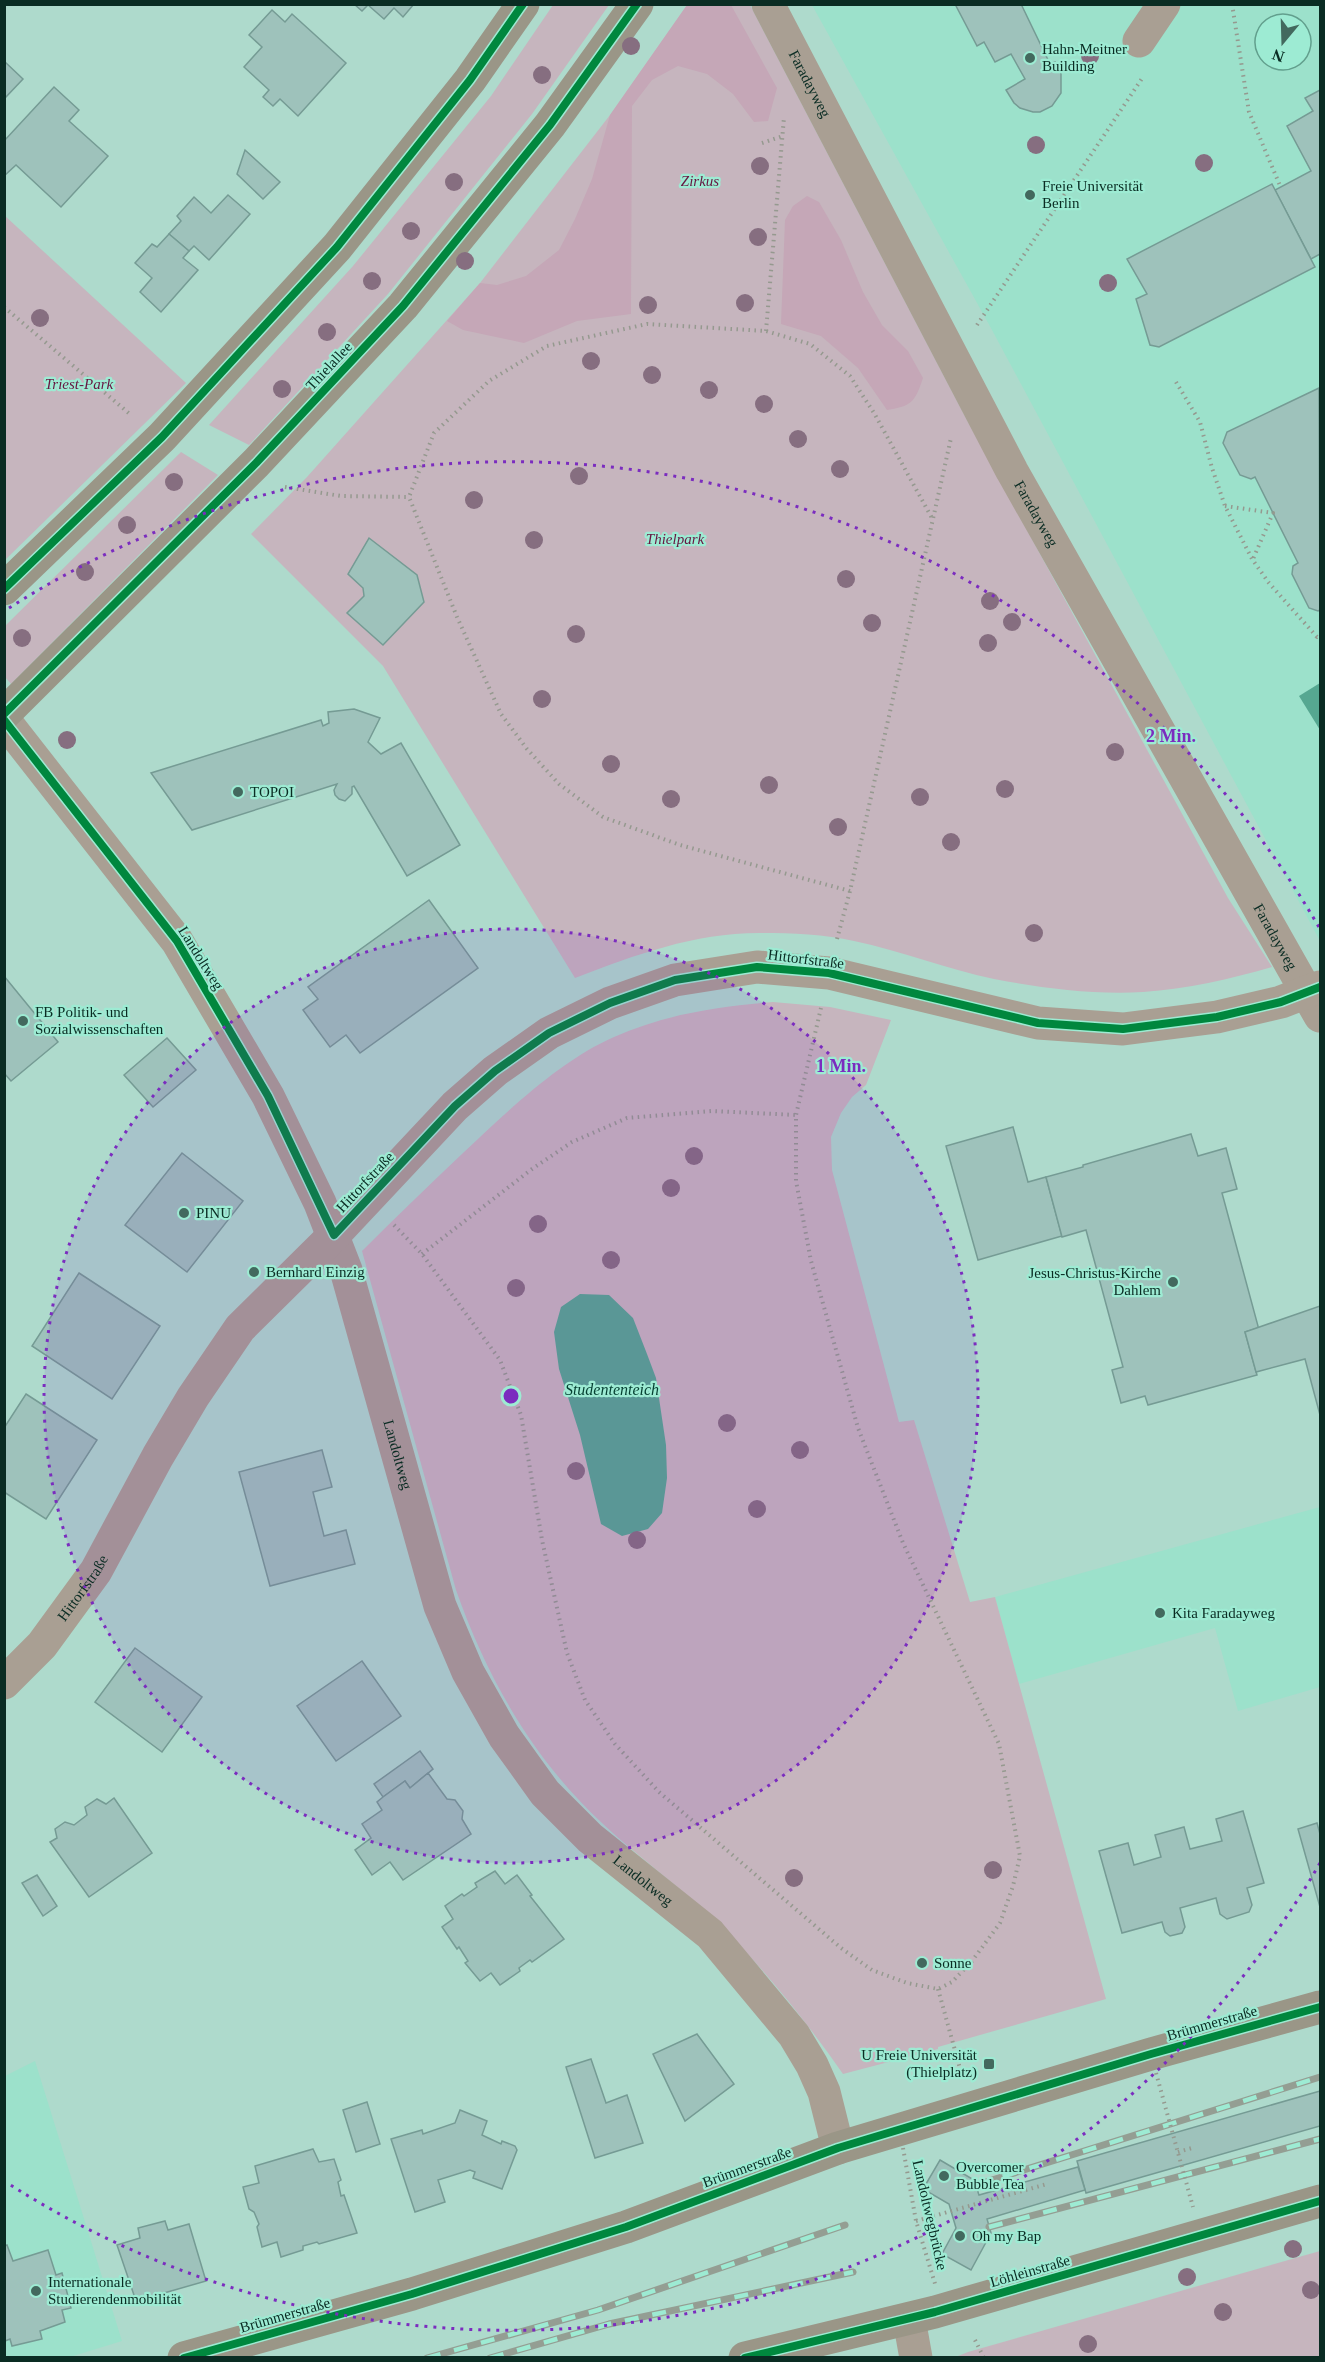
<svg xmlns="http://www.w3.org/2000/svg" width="1325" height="2362" viewBox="0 0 1325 2362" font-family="Georgia,serif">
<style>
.built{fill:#9ce1cb;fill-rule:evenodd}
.green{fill:#c6b5be}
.forest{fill:#c5a7b7}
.water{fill:#56a791}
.building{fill:#9ec2bb;stroke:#759b94;stroke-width:1.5}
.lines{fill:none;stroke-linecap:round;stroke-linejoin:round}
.path{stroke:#95998f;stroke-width:4;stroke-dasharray:1.5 4.5;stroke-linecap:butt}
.minor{stroke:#a99f93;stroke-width:33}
.major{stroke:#9a9687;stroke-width:33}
.rail-casing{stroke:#949e93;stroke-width:7}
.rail{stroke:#9debd3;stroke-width:4.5;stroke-dasharray:14;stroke-linecap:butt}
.path-bridge{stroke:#95998f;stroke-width:4;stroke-dasharray:1.5 4.5;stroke-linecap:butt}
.cycleway-casing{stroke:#9debd3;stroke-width:11}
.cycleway{stroke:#00873e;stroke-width:8}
.tree{fill:#866e80}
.ring{fill:none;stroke:#7b2cbf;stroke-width:3;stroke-dasharray:3 6}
.poi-dot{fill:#43695e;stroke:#9debd3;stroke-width:2}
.labels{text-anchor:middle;stroke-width:4.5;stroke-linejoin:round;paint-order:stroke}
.poi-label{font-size:15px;fill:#0a2c23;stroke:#9debd3;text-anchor:start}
.street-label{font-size:15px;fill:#0a2c23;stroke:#9debd3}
.park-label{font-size:15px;font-style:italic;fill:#661641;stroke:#9debd3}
.water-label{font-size:16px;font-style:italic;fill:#053f31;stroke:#9debd3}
.centre{fill:#7b2cbf;stroke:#9debd3;stroke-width:3}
.ring-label{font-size:18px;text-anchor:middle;font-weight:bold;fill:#7b2cbf;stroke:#9debd3;stroke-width:4.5;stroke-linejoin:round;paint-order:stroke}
</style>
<rect width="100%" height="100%" fill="#aedacc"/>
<g class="built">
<path d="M812 5H1320V941L992 330ZM1265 24H1301V60H1265Z"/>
<path d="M1320 1507V1687L1238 1711 1215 1628 1019 1684 995 1597Z"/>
<path d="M35 2061 122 2341 70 2357 5 2358V2076Z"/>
</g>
<g class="green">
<path d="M553 5H609L532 114 388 294 249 445 209 425 353 266 491 96Z"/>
<path d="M687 5H750L968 422 1228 898 1272 967C1230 979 1187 989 1143 992 1094 995 1042 988 994 979 947 969 901 951 854 941 824 934 790 933 759 933 694 933 635 955 575 978L383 666 251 534 307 477 480 283 610 115Z"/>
<path d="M4 215 186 383 5 560H4Z"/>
<path d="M181 452 218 475 11 684 5 677V626Z"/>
<path d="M773 1002 830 1007 891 1020 866 1085 852 1097 841 1113 831 1137 832 1170 899 1422 914 1420 970 1602 995 1597 1106 1999 938 2047V2049L843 2074C806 2021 765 1970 719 1924 682 1888 639 1858 602 1823 533 1759 487 1678 456 1590L362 1251C395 1218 429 1185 463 1153 507 1112 559 1061 614 1037 666 1014 717 1007 773 1002Z"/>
<path d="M1320 2251V2357L953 2358 968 2352Z"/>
</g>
<g class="forest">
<path d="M687 5H731L777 88 768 121 754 122 733 94 707 74 678 66 652 80 632 106 631 314 577 321 524 343 463 330 447 321 480 283 497 285 526 276 559 250 575 219 592 179 610 115Z"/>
<path d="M807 196 819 202 841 240 863 292 882 325 908 351 923 378C915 402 912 406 887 410L858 368 821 336 781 324 785 220 793 206Z"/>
</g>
<g class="water">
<path d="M1320 683V730L1299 696Z"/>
<path d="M580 1294 609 1295 633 1318 647 1354 656 1378 666 1445 667 1478 662 1513 648 1529 622 1536 601 1524 580 1435 559 1369 554 1332 561 1307Z"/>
</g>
<g class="building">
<path d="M354 4H414L403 17 394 8 384 19 368 5 362 11Z"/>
<path d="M955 4H1021L1050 64 1055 62 1061 74V93L1052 106 1040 112H1033L1020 108 1014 103 1006 90 1025 79 1011 54 995 62 984 42 977 46Z"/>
<path d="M272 10 285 22 292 14 346 63 298 116 280 99 273 106 263 97 269 90 244 67 262 47 249 35Z"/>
<path d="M4 61 23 79 4 99Z"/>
<path d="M54 87 79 110 69 121 108 156 61 207 16 165 4 176V141Z"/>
<path d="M1320 90V254L1311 259 1275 190 1311 171 1287 126 1313 111 1305 98Z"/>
<path d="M245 150 280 182 263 199 237 174Z"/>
<path d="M1272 184 1315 267 1159 347 1150 345 1136 299 1147 294 1127 259Z"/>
<path d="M228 195 250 214 209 260 194 246 189 251 169 234 181 221 177 216 194 197 211 213Z"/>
<path d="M169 234 189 251 183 258 198 270 161 312 140 292 152 278 135 263 152 244 157 247Z"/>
<path d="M1319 388 1320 610 1318 611 1309 608 1292 574 1293 566 1298 563 1255 477 1251 479 1240 475 1223 443 1227 432Z"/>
<path d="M369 538 417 575 424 602 383 645 347 613 364 596 363 588 348 574Z"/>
<path d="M354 709 380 718 368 742 381 754 401 743 460 845 407 876 354 786 352 787V794L345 801 339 799 335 795 334 790 337 784 192 830 151 773 321 720 323 726 329 723 328 712Z"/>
<path d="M429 900 478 968 360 1053 346 1035 330 1047 303 1010 318 999 308 987Z"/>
<path d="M4 976 58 1042 11 1081 4 1073Z"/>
<path d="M167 1038 196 1070 153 1107 124 1075Z"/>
<path d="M1013 1127 1028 1182 1046 1177 1062 1236 978 1260 946 1146Z"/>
<path d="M1191 1134 1198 1156 1226 1148 1237 1189 1222 1193 1258 1326V1328L1245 1332 1257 1375 1148 1405 1145 1396 1121 1403 1112 1370 1123 1367 1086 1230 1062 1237 1046 1177 1083 1167V1165Z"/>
<path d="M182 1153 243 1201 187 1272 125 1225Z"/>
<path d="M79 1273 160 1326 112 1399 32 1346Z"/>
<path d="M1320 1306V1415L1305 1359 1256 1372 1245 1332Z"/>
<path d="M26 1394 97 1440 46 1519 4 1492V1428Z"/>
<path d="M322 1450 332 1487 313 1492 324 1536 346 1530 355 1564 270 1586 239 1472Z"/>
<path d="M135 1648 202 1697 162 1752 95 1702Z"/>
<path d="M362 1661 401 1716 336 1761 297 1706Z"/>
<path d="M420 1751 433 1769 410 1788 405 1781 383 1797 374 1784Z"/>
<path d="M428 1773 447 1799 455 1800 463 1811 462 1819 471 1834 403 1880 390 1862 372 1875 355 1850 371 1838 362 1824 382 1810 377 1802 383 1797 405 1781 410 1788Z"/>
<path d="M114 1798 152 1853 89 1897 50 1842 57 1838 55 1829 65 1822 74 1825 87 1815 85 1807 97 1799 106 1804Z"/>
<path d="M1243 1811 1264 1883 1247 1888 1252 1905 1249 1912 1227 1919 1220 1914 1216 1898 1180 1908 1185 1927 1182 1933 1170 1936 1165 1932 1162 1922 1122 1933 1099 1851 1128 1843 1134 1865 1161 1857 1155 1835 1184 1827 1190 1849 1222 1841 1216 1819Z"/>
<path d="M1317 1823 1320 1834V1907L1298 1829Z"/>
<path d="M495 1871 505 1884 517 1875 532 1895 530 1896 564 1939 532 1962 530 1960 519 1968 520 1971 500 1985 491 1973 480 1981 465 1963 468 1961 459 1947 457 1949 442 1927 453 1919 445 1906 462 1894 464 1896 477 1887 475 1883Z"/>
<path d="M37 1875 57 1906 43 1916 22 1883Z"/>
<path d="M697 2034 734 2084 685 2121 653 2054Z"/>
<path d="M591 2059 606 2103 627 2095 643 2143 595 2158 566 2067Z"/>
<path d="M1320 2091V2126L1086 2193 1077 2161Z"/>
<path d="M367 2102 380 2144 356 2152 343 2110Z"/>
<path d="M460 2110 487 2121 482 2135 501 2144 502 2141 515 2146 517 2150 502 2189 473 2178 475 2172 470 2170 438 2180 445 2202 415 2212 391 2139 422 2130 423 2134 455 2123Z"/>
<path d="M313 2149 319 2162 334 2159 341 2180 338 2182 341 2196 344 2195 357 2233 319 2244 317 2242 303 2246V2250L281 2257 277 2242 262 2247 257 2227 259 2224 254 2212 249 2209 243 2187 259 2183 255 2166Z"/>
<path d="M940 2160 974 2180 979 2195 1078 2167 1085 2190 987 2219 991 2233 971 2270 942 2254 956 2228 951 2211 949 2204 923 2189Z"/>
<path d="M165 2221 168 2230 189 2224 206 2281 136 2301 117 2245 140 2238 138 2228Z"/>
<path d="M7 2245 13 2261 48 2250 56 2275 62 2273 71 2308 62 2310 65 2322 40 2331 42 2339 12 2346 10 2339 5 2341 4 2339V2246Z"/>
</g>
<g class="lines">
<g class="path">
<path d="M1232 4 1249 112 1281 188"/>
<path d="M762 143 783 136"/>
<path d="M4 307 131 415"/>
<path d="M977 325 1143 77"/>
<path d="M766 331 784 117"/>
<path d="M1176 382 1200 422 1212 468 1225 506 1252 559 1269 583 1317 637 1320 635"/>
<path d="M285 487 341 496 409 497"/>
<path d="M1225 506 1273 513 1253 559"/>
<path d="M850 891 680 845 603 817 559 784 527 749 501 714 457 617 409 497 434 433 489 381 547 346 647 324 766 331 810 344 850 376 874 413 932 518"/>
<path d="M837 939 850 891 951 438"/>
<path d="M394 1225 422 1254 500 1360 521 1415 542 1540 567 1653 585 1700 615 1744 659 1792 841 1948 872 1970 907 1983 938 1989 952 1982 972 1961 1000 1923 1013 1886 1020 1856 999 1744 903 1543 858 1428 811 1261 796 1181V1115L821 1008"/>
<path d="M422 1254 532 1169 572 1142 627 1118 712 1111 796 1115"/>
<path d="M938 1989 961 2072"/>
<path d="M1178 2152 1192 2148"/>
<path d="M916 2221 1047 2184"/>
<path d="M975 2340 984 2358"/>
</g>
<g class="minor">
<path id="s1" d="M768 4 1012 471 1320 1016"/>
<path d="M1139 41 1164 4"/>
<path id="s2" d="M4 720 177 941 268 1096 320 1203 346 1270 440 1606 468 1672 504 1736 545 1793 590 1838 710 1934 794 2035 812 2065 824 2092 838 2148"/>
<path id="s3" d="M4 1683 42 1645 96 1571 158 1456 193 1397 240 1328 334 1235 455 1106 495 1071 549 1033 610 1003 675 980 757 967 829 973 1038 1023 1123 1029 1217 1017 1281 1002 1320 987"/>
<path d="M909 2319 916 2358"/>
</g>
<g class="major">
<path d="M4 589 162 437 337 247 470 80 523 4"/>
<path d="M4 714 256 463 403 306 550 125 637 4"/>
<path d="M184 2358 412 2294 626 2227 838 2148 1151 2054 1320 2007"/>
<path d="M745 2358 935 2312 1320 2201"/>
</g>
<defs>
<g id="rail">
<path d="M976 2185 1320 2077"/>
<path d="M989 2227 1320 2139"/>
<path d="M427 2358 598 2310 845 2225"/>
<path d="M490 2358 609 2324 853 2272"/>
</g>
</defs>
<use href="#rail" class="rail-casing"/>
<use href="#rail" class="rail"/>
<g class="path-bridge">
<path d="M1156 2073 1193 2207"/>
<path d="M903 2148 916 2221 936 2287"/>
</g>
<defs>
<g id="cycleway">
<path d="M4 589 162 437 337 247 470 80 523 4"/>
<path d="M4 714 256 463 403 306 550 125 637 4"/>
<path d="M4 720 177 941 268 1096 334 1235 455 1106 495 1071 549 1033 610 1003 675 980 757 967 829 973 1038 1023 1123 1029 1217 1017 1281 1002 1320 987"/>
<path d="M184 2358 412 2294 626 2227 838 2148 1151 2054 1320 2007"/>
<path d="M745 2358 935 2312 1320 2201"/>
</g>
</defs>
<use href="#cycleway" class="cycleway-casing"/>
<use href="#cycleway" class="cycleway"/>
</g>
<g class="tree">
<circle cx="631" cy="46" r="9"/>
<circle cx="1090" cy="56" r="9"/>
<circle cx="542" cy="75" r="9"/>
<circle cx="1036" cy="145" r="9"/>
<circle cx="1204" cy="163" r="9"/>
<circle cx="760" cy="166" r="9"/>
<circle cx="454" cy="182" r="9"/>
<circle cx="411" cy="231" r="9"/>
<circle cx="758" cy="237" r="9"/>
<circle cx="465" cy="261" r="9"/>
<circle cx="372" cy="281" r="9"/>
<circle cx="1108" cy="283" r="9"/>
<circle cx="745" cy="303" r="9"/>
<circle cx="648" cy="305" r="9"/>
<circle cx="40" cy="318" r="9"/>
<circle cx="327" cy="332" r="9"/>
<circle cx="591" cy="361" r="9"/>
<circle cx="652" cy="375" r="9"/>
<circle cx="282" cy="389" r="9"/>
<circle cx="709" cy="390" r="9"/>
<circle cx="764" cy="404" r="9"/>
<circle cx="798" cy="439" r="9"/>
<circle cx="840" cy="469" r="9"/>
<circle cx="579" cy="476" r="9"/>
<circle cx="174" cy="482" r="9"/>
<circle cx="474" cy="500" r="9"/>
<circle cx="127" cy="525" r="9"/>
<circle cx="534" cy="540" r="9"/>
<circle cx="85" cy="572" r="9"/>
<circle cx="846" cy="579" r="9"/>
<circle cx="990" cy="601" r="9"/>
<circle cx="1012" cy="622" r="9"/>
<circle cx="872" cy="623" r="9"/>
<circle cx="576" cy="634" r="9"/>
<circle cx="22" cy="638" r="9"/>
<circle cx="988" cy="643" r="9"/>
<circle cx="542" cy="699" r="9"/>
<circle cx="67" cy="740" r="9"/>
<circle cx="1115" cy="752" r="9"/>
<circle cx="611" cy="764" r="9"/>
<circle cx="769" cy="785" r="9"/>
<circle cx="1005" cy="789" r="9"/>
<circle cx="920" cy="797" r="9"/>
<circle cx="671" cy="799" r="9"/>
<circle cx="838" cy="827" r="9"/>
<circle cx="951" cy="842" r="9"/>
<circle cx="1034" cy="933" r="9"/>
<circle cx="694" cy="1156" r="9"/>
<circle cx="671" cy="1188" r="9"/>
<circle cx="538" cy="1224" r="9"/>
<circle cx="611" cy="1260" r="9"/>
<circle cx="516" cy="1288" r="9"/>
<circle cx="727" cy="1423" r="9"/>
<circle cx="800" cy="1450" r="9"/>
<circle cx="576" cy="1471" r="9"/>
<circle cx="757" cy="1509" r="9"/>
<circle cx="637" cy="1540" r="9"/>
<circle cx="993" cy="1870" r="9"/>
<circle cx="794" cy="1878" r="9"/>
<circle cx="1293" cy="2249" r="9"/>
<circle cx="1187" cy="2277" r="9"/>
<circle cx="1311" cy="2290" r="9"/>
<circle cx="1223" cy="2312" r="9"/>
<circle cx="1088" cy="2344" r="9"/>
</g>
<circle cx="511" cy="1396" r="467" fill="#7b2cbf" fill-opacity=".12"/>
<g class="ring">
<circle cx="511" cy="1396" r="467"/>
<path d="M1320 1863A934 934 0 0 1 9 2184M9 608A934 934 0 0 1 1320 929"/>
</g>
<g class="poi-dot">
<circle cx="1030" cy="58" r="6"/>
<circle cx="1030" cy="195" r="6"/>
<circle cx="238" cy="792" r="6"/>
<circle cx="23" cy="1021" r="6"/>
<circle cx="184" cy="1213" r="6"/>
<circle cx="254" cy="1272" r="6"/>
<circle cx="1173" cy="1282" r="6"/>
<circle cx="1160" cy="1613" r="6"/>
<circle cx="922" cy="1963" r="6"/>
<rect x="983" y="2058" width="12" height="12" rx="3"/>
<circle cx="944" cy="2176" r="6"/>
<circle cx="960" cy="2236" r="6"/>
<circle cx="36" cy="2291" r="6"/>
</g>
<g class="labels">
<g class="poi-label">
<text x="1042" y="54">Hahn-Meitner<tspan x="1042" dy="17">Building</tspan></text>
<text x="1042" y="191">Freie Universität<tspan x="1042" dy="17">Berlin</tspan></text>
<text x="250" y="797">TOPOI</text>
<text x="35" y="1017">FB Politik- und<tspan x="35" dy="17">Sozialwissenschaften</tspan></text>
<text x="196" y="1218">PINU</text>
<text x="266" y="1277">Bernhard Einzig</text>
<text x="1161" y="1278" text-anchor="end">Jesus-Christus-Kirche<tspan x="1161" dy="17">Dahlem</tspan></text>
<text x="1172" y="1618">Kita Faradayweg</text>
<text x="934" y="1968">Sonne</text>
<text x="977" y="2060" text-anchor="end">U Freie Universität<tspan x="977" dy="17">(Thielplatz)</tspan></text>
<text x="956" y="2172">Overcomer<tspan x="956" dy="17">Bubble Tea</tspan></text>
<text x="972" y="2241">Oh my Bap</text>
<text x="48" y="2287">Internationale<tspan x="48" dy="17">Studierendenmobilität</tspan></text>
</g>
<g class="street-label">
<text dy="5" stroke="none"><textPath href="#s1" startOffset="90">Faradayweg</textPath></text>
<text transform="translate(329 366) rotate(-47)" y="5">Thielallee</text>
<text dy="5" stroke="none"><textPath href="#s1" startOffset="576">Faradayweg</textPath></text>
<text dy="5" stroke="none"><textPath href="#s1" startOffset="1062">Faradayweg</textPath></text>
<text transform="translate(201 958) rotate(58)" y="5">Landoltweg</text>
<text transform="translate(806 959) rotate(7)" y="5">Hittorfstraße</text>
<text transform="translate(365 1182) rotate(-47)" y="5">Hittorfstraße</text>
<text dy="5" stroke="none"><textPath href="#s2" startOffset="843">Landoltweg</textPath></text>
<text dy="5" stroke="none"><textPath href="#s3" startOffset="124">Hittorfstraße</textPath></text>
<text dy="5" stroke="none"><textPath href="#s2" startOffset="1347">Landoltweg</textPath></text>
<text transform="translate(1212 2023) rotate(-16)" y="5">Brümmerstraße</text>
<text transform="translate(747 2167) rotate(-20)" y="5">Brümmerstraße</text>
<text transform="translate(930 2215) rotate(77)" y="5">Landoltwegbrücke</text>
<text transform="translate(1030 2271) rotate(-16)" y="5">Löhleinstraße</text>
<text transform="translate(285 2315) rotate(-16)" y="5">Brümmerstraße</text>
</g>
<g class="park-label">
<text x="700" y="186">Zirkus</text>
<text x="79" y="389">Triest-Park</text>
<text x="675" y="544">Thielpark</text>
</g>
<g class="water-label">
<text x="612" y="1395">Studententeich</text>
</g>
</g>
<circle cx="511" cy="1396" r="9" class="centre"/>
<g class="ring-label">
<text x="1171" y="742">2 Min.</text>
<text x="841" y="1072">1 Min.</text>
</g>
<rect width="1325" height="2362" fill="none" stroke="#0a2c23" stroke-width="12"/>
<g transform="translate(1283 42) rotate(199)"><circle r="28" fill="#9debd3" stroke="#629f8d" stroke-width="1.5"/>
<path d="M0-4.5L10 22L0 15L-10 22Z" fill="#43695e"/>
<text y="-9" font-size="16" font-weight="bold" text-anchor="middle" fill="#0a2c23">N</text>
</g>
</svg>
